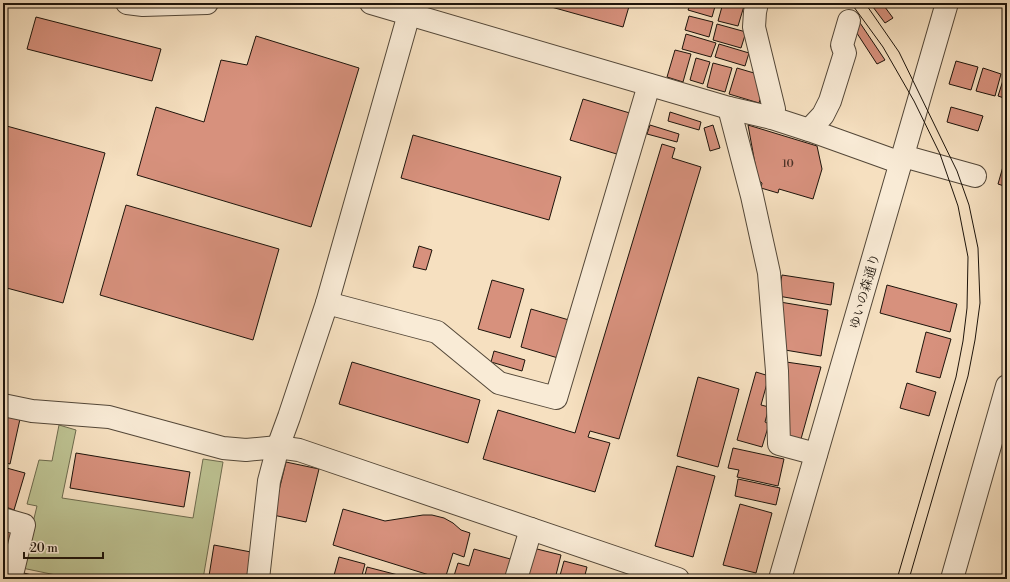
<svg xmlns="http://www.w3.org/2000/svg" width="1010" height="582" viewBox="0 0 1010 582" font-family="'Libre Bodoni','Noto Serif JP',serif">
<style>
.green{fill:#bdc292;stroke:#6d6b4e}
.building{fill:#d7917d;stroke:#1d140b}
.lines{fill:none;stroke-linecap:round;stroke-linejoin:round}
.minor-casing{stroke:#534738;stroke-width:24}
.minor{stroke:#f9ebd6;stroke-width:22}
.tram{stroke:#1d140b;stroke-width:1}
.labels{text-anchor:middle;stroke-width:3.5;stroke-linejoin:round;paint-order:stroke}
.number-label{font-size:11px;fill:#4c3328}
.street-label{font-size:13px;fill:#1d140b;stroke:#f9ebd6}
</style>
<rect width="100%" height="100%" fill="#f6e0c0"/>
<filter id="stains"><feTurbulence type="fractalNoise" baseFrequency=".005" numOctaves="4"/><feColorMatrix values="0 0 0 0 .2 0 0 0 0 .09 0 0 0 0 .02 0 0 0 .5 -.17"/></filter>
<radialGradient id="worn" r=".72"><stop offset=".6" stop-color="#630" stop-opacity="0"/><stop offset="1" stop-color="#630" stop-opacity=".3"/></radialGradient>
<path class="green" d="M59 425 76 430 62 498 193 518 203 459 223 462 203 579H75L22 568 37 506 27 504 39 460 52 461Z"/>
<g class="building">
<path d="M537 3H630L623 27Z"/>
<path d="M691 3H716L712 17 688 10Z"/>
<path d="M723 3H733L744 6 738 26 718 21Z"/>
<path d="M870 3H882L893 18 885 23Z"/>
<path d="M854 14 885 60 877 64 849 21Z"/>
<path d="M689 16 713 22 709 37 685 30Z"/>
<path d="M36 17 161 49 152 81 27 49Z"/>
<path d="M717 24 746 32 741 48 713 40Z"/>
<path d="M686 34 716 43 711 57 682 49Z"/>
<path d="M256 36 359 68 311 227 137 175 156 107 204 122 221 60 247 65Z"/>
<path d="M719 44 749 53 745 66 715 57Z"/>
<path d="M675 50 691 54 683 82 667 77Z"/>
<path d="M696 58 710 62 703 84 690 80Z"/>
<path d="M956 61 978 67 971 90 949 84Z"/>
<path d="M713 63 732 68 725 92 707 87Z"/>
<path d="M737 68 754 73 762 94 759 103 729 94Z"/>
<path d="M983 68 1001 74 995 96 976 91Z"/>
<path d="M1005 74H1007V99L998 96Z"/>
<path d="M583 99 633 114 620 155 570 140Z"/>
<path d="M951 107 983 116 978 131 947 122Z"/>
<path d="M670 112 701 122 699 130 668 121Z"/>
<path d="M1007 123V137L1003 136Z"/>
<path d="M3 125 105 153 63 303 3 287Z"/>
<path d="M650 125 679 134 677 142 647 134Z"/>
<path d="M713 125 720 148 710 151 704 128Z"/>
<path d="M748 125 817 146 822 169 813 199 779 189 778 193 761 188 762 183 758 180Z"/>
<path d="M413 135 561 177 549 220 401 178Z"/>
<path d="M662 144 675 148 672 158 701 167 619 439 590 431 588 437 610 443 595 492 483 459 498 410 575 433Z"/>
<path d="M1004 163 1007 164V187L998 184Z"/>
<path d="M126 205 279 249 253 340 100 295Z"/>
<path d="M419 246 432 250 426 270 413 267Z"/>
<path d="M782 275 834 283 831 305 778 296Z"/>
<path d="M492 280 524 289 510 338 478 329Z"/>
<path d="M887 285 957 304 950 332 880 313Z"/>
<path d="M780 302 828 310 821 356 785 350Z"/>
<path d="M531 309 569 320 558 358 521 347Z"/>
<path d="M926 332 951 339 940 378 916 372Z"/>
<path d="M494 351 525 360 522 371 491 362Z"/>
<path d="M352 362 480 400 468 443 339 404Z"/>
<path d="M786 362 821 367 801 439 787 436Z"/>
<path d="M756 372 769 376 761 405 769 407 765 422 769 424 762 447 737 440Z"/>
<path d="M698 377 739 389 718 467 677 456Z"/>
<path d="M907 383 936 392 929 416 900 408Z"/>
<path d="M7 416 20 419 10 464 3 462V431Z"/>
<path d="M733 448 784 459 778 486 737 477 739 470 728 468Z"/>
<path d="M76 453 190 472 184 507 70 488Z"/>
<path d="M286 462 319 469 306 522 273 515Z"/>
<path d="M677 466 715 476 693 557 655 546Z"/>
<path d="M3 467 25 473 14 510 3 506Z"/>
<path d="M738 479 780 488 776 505 735 496Z"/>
<path d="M740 504 772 513 756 573 723 565Z"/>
<path d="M343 509 385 521 423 515H432L444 518 453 523 461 530 470 533 464 557 453 553 445 579H442L333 545Z"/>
<path d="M3 529 13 532 4 564H3Z"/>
<path d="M214 545 251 552 247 579H225L209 576Z"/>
<path d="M533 548 561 555 555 579H524Z"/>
<path d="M474 549 514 560 508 579H453L458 563 469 566Z"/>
<path d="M339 557 365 564 361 579H333Z"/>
<path d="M564 561 587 567 584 579H559Z"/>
<path d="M367 567 398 575 397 579H364Z"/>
<path d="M20 572 47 579H19Z"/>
</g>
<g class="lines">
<defs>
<g id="minor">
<path d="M127 3 143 5 207 3"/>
<path d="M371 3 729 108 772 118 809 130 901 163"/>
<path d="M757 3 755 12 754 27 774 109 772 118"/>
<path d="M729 108 752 196 769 273 777 371 779 444 816 454"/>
<path d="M809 130 823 115 830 101 845 53 842 45 849 21"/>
<path d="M903 156 975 176"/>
<path d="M327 303 437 332 499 383 556 398 649 85"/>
<path d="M3 405 32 411 109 417 223 448 246 450 278 447 299 450 678 579"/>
<path d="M3 519 24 525 11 579"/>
<path d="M258 579 269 481 278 447 289 417 327 303 409 14"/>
<path d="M516 579 531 529"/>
<path d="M780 579 947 3"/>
<path d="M952 579 1007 386"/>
</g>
</defs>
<use href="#minor" class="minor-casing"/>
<use href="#minor" class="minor"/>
<g class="tram">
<path d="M851 3 883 47 914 101 940 154 958 206 968 257 967 308 963 341 956 377 897 579"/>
<path d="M865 3 899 52 957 171 969 205 978 248 980 303 975 340 968 376 909 579"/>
</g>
</g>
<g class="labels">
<g class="number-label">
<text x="788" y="167">10</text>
</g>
<g class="street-label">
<text transform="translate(864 291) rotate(-74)" y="5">ゆいの森通り</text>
</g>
</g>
<rect width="1010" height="582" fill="none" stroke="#f6e0c0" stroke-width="16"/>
<rect x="4" y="4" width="1002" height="574" fill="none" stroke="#1d140b" stroke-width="2"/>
<rect x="8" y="8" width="994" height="566" fill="none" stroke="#1d140b"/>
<path d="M24 552v6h79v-6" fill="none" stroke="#1d140b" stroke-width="2"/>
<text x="30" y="552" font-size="12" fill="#1d140b" stroke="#f9ebd6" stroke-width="3" paint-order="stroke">20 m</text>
<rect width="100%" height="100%" filter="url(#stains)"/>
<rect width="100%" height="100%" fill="url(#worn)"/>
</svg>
